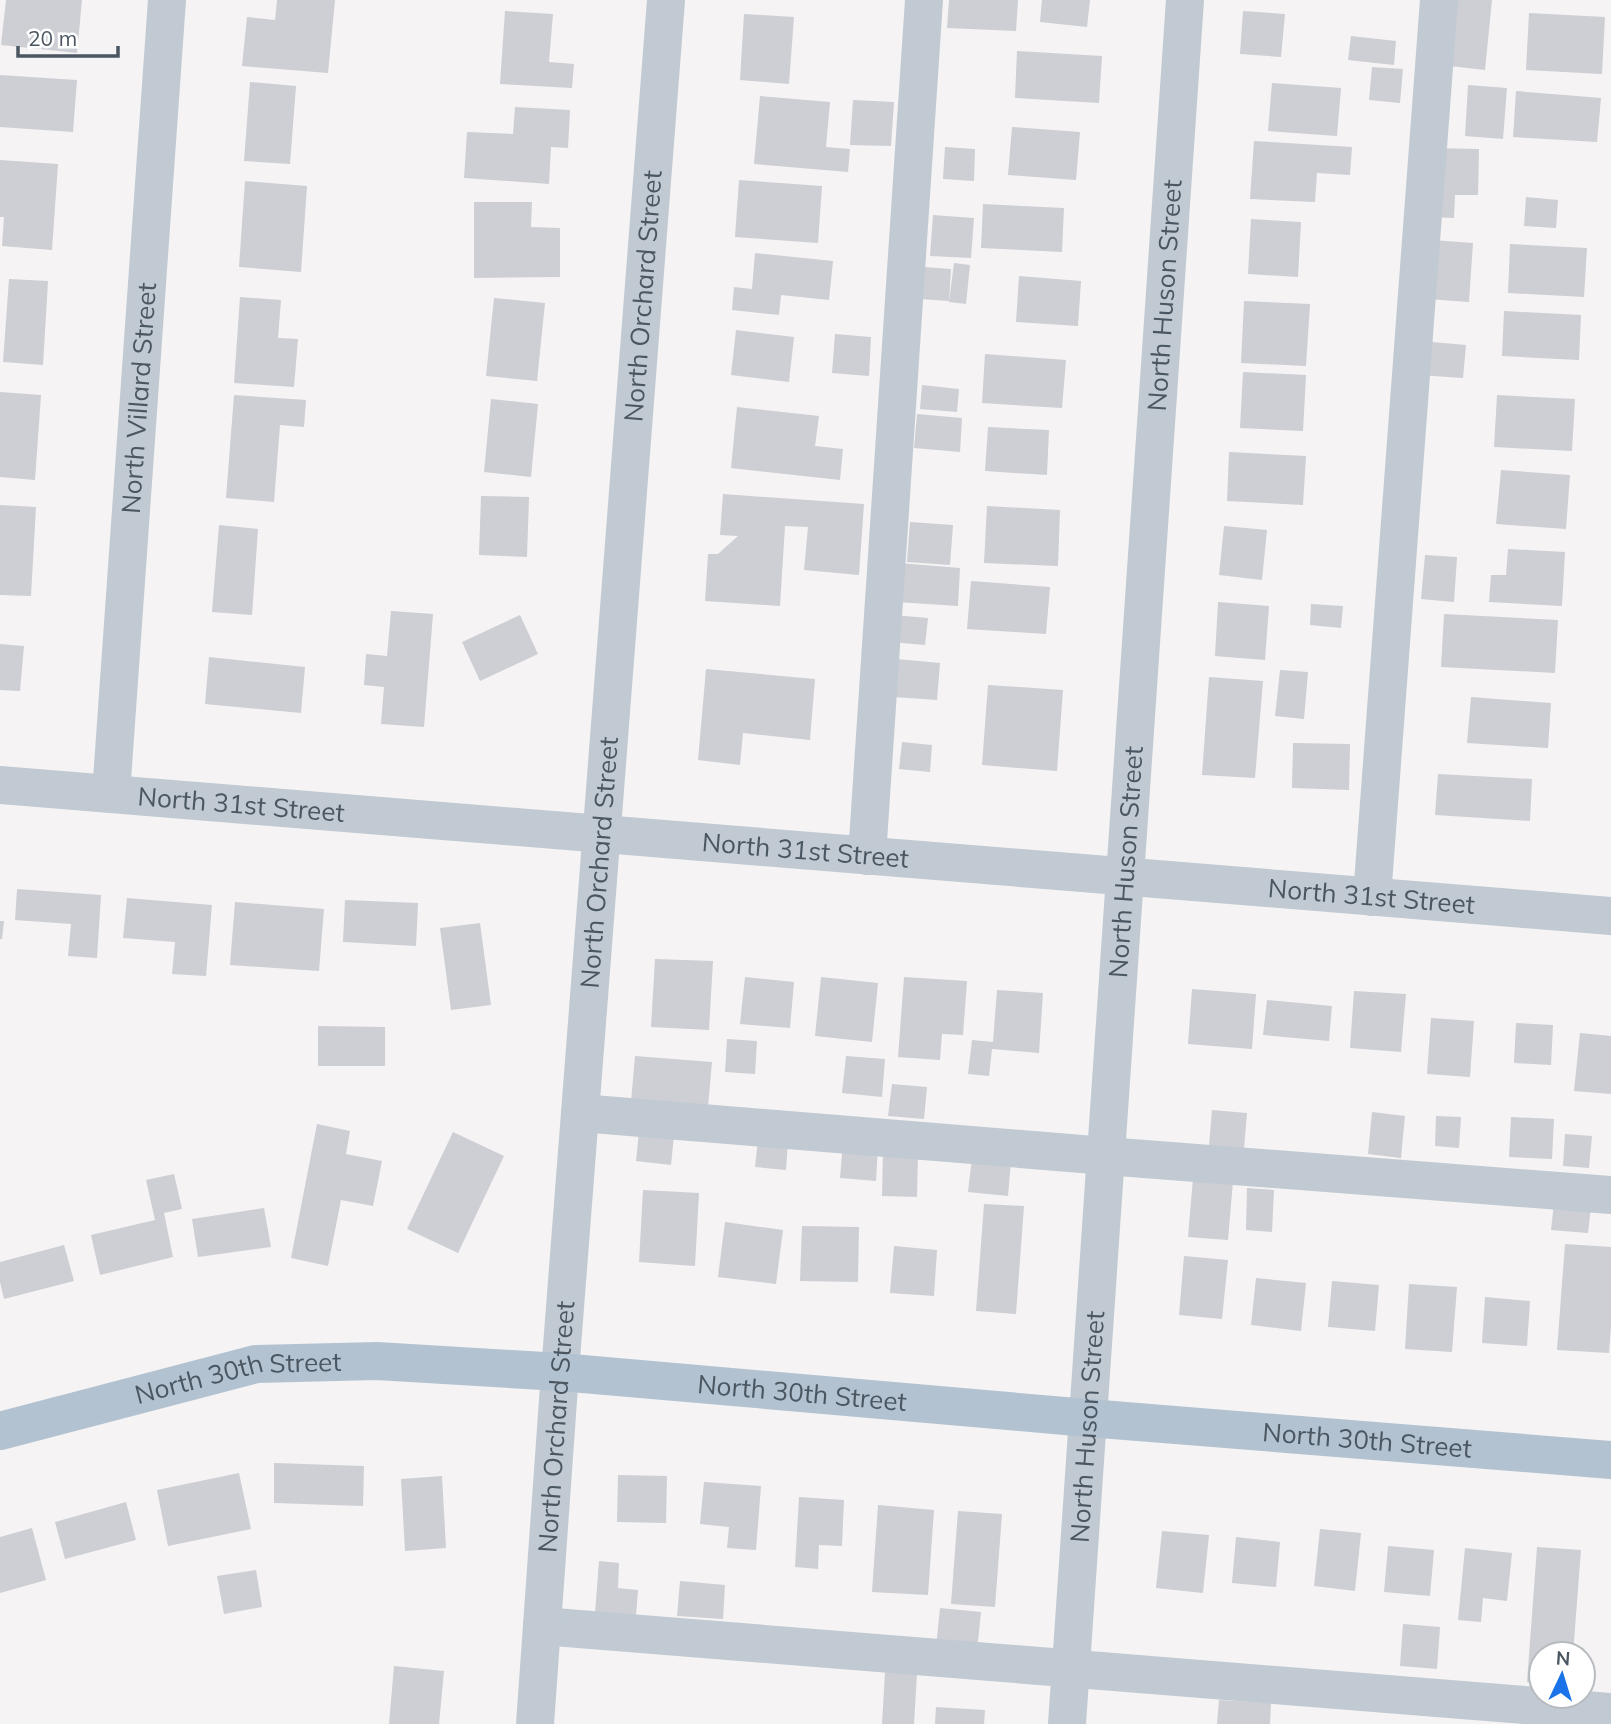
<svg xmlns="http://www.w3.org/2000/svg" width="1611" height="1724" viewBox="0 0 1611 1724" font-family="Mulish,sans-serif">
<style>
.building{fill:#cdcfd5}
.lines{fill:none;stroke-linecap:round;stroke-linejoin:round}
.minor{stroke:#c1cad2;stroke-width:38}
.major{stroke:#b3c2d1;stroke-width:38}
.labels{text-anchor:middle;stroke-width:5;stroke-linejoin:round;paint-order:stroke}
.street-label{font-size:26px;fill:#4a5661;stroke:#fff}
</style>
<rect width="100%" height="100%" fill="#f5f3f3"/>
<g class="building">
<path d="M6 0H82L77 53 1 45Z"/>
<path d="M277 0H335L328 73 242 66 247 17 275 20Z"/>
<path d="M949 0H1018L1016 31 947 28Z"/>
<path d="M1042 0H1090L1087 27 1040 22Z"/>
<path d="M1447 0H1492L1485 70 1441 65Z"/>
<path d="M505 11 553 14 549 62 574 64 572 88 500 84Z"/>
<path d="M1243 11 1285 14 1281 57 1240 54Z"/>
<path d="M1529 13 1605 17 1602 74 1526 70Z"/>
<path d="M744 14 794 17 789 84 740 80Z"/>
<path d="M1351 36 1396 41 1394 65 1348 60Z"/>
<path d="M1017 51 1102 56 1099 103 1015 98Z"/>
<path d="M1372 67 1403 69 1400 103 1369 100Z"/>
<path d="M0 75 77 80 73 132 0 127Z"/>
<path d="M250 82 296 86 290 164 244 161Z"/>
<path d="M1272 83 1341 88 1337 136 1268 131Z"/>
<path d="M1468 85 1507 88 1503 139 1465 136Z"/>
<path d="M1516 91 1601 98 1597 142 1513 137Z"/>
<path d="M760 96 830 102 826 147 850 149 848 172 754 164Z"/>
<path d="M853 100 894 102 891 146 850 145Z"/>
<path d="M515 107 570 110 568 148 551 147 549 184 464 178 467 132 513 134Z"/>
<path d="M1012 127 1080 132 1076 180 1008 175Z"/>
<path d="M1254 141 1352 147 1350 175 1317 173 1315 202 1250 199Z"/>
<path d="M945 147 975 149 974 181 943 179Z"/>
<path d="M1432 148 1479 149 1478 195H1455L1454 218 1430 217Z"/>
<path d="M0 160 58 164 52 250 2 246 4 217H0Z"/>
<path d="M739 180 822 186 818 243 735 237Z"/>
<path d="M245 181 307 186 301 272 239 267Z"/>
<path d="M1526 197 1558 200 1556 228 1524 226Z"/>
<path d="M474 202H532L531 227 560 228V277L474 278Z"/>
<path d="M983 204 1064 208 1062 252 981 248Z"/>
<path d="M933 215 974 218 971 258 930 256Z"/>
<path d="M1251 219 1301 222 1298 277 1248 274Z"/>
<path d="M1432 240 1473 243 1469 302 1427 299Z"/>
<path d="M1510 244 1587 248 1584 297 1508 293Z"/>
<path d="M755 253 833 261 829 300 781 295 779 315 732 310 734 287 752 289Z"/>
<path d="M954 263 970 265 966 304 949 302Z"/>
<path d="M923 267 951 269 949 301 920 299Z"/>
<path d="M1019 276 1081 281 1078 326 1016 322Z"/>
<path d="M9 279 48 281 43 365 3 362Z"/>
<path d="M240 297 281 300 278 338 298 339 294 387 234 383Z"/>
<path d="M494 298 545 303 537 381 486 376Z"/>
<path d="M1244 301 1310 304 1306 366 1241 363Z"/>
<path d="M1504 311 1581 315 1579 360 1502 356Z"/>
<path d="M736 330 794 337 789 382 731 375Z"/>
<path d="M835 334 871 337 869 376 832 373Z"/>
<path d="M1421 341 1466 345 1463 378 1418 375Z"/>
<path d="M985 354 1066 360 1062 408 982 403Z"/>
<path d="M1243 372 1306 375 1303 431 1240 428Z"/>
<path d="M922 385 959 389 957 412 920 409Z"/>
<path d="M0 392 41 395 35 480 0 477Z"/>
<path d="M234 395 306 400 304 427 280 425 274 502 226 498Z"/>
<path d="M1497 395 1575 399 1572 451 1494 447Z"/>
<path d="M491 399 538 404 531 477 484 472Z"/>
<path d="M737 407 819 416 815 446 843 449 840 480 731 468Z"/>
<path d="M917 414 962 418 960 452 914 448Z"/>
<path d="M988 427 1049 430 1047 475 985 471Z"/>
<path d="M1229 452 1306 456 1303 505 1227 501Z"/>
<path d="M1501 470 1570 475 1566 529 1496 524Z"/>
<path d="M723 494 864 504 859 575 804 570 808 527 785 526 780 606 705 601 708 554H718L738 536 720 535Z"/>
<path d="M481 496 529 497 527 557 479 555Z"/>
<path d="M0 505 36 507 31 596 0 595Z"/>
<path d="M987 506 1060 510 1058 566 984 563Z"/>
<path d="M910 522 953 525 950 565 907 562Z"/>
<path d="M219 525 258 529 252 615 212 612Z"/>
<path d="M1224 526 1267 530 1262 580 1219 575Z"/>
<path d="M1508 549 1565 552 1562 606 1489 602 1491 575H1506Z"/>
<path d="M1425 555 1457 557 1454 602 1421 599Z"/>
<path d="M899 563 960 568 958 606 896 602Z"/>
<path d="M971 581 1050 587 1046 634 967 629Z"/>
<path d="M1218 602 1269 606 1265 660 1215 656Z"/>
<path d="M1311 604 1343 606 1341 628 1310 625Z"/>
<path d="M391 611 433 614 424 727 381 724 384 687 364 685 366 654 387 656Z"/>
<path d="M1444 614 1558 620 1555 673 1441 667Z"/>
<path d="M520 615 538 654 480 681 462 642Z"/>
<path d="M893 615 928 618 925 645 891 642Z"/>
<path d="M0 644 24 646 20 691 0 690Z"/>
<path d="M209 657 305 667 301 713 205 704Z"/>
<path d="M897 659 940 663 937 700 894 697Z"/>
<path d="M706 669 815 679 810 740 743 733 740 765 698 760Z"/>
<path d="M1280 670 1308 672 1304 719 1275 716Z"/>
<path d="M1209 677 1263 681 1255 778 1202 775Z"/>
<path d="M988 685 1063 690 1057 771 982 765Z"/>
<path d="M1471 697 1551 703 1548 748 1467 743Z"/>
<path d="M902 742 932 745 930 772 899 769Z"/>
<path d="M1293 743 1350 744 1349 790 1292 788Z"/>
<path d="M1438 774 1532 779 1530 821 1435 815Z"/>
<path d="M17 889 101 895 97 958 68 956 71 924 15 920Z"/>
<path d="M127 898 212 905 206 976 172 974 175 942 123 938Z"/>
<path d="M345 900 418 903 416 946 343 942Z"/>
<path d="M235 902 324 909 319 971 230 965Z"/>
<path d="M0 921H4L2 939H0Z"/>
<path d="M480 923 491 1005 451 1010 440 928Z"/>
<path d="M655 959 713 961 709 1030 651 1027Z"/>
<path d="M745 977 794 982 790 1028 740 1024Z"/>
<path d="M821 977 878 983 872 1042 815 1036Z"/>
<path d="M904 977 967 981 963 1035 942 1034 940 1060 898 1057Z"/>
<path d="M1192 989 1256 994 1252 1049 1188 1044Z"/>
<path d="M997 990 1043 993 1039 1053 992 1049 989 1076 968 1074 972 1040 993 1042Z"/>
<path d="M1354 991 1406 994 1401 1052 1350 1048Z"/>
<path d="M1267 1000 1332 1006 1329 1041 1263 1035Z"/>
<path d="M1431 1018 1474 1021 1470 1077 1427 1074Z"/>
<path d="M1516 1023 1553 1025 1551 1065 1514 1063Z"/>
<path d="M318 1026 385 1027V1066H318Z"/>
<path d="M1580 1033 1611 1036V1094L1574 1091Z"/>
<path d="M727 1039 757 1041 755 1074 725 1072Z"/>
<path d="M635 1056 712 1062 708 1107 631 1102Z"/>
<path d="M846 1056 885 1059 882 1097 842 1093Z"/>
<path d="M892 1084 927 1087 924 1119 888 1116Z"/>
<path d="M1212 1110 1247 1113 1244 1149 1209 1146Z"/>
<path d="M1372 1112 1405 1116 1401 1158 1368 1154Z"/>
<path d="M1436 1116 1461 1117 1459 1148 1435 1146Z"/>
<path d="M1511 1117 1554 1119 1552 1159 1509 1157Z"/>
<path d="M317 1124 350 1131 346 1154 382 1161 373 1206 341 1200 328 1266 291 1258Z"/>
<path d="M639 1131 674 1135 671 1165 636 1161Z"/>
<path d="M453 1132 504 1156 458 1253 407 1229Z"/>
<path d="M1565 1134 1592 1136 1589 1168 1563 1166Z"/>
<path d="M758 1139 788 1142 786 1170 755 1167Z"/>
<path d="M843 1142 878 1145 876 1181 840 1178Z"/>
<path d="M883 1152 918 1153 917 1197 882 1196Z"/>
<path d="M972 1157 1011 1161 1008 1196 968 1192Z"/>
<path d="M174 1174 182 1209 164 1213 173 1257 100 1275 91 1235 155 1220 146 1180Z"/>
<path d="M1193 1178 1233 1181 1228 1240 1188 1237Z"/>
<path d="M1247 1188 1274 1190 1272 1232 1246 1230Z"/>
<path d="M643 1190 699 1193 695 1266 639 1262Z"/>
<path d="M1554 1203 1591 1207 1588 1233 1551 1230Z"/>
<path d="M984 1204 1024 1206 1016 1314 976 1311Z"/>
<path d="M264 1208 271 1247 198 1257 192 1219Z"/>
<path d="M725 1222 783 1230 776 1284 718 1277Z"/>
<path d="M802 1226 859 1227 858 1282 800 1281Z"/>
<path d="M1565 1244 1611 1247V1326L1609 1353 1557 1350Z"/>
<path d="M64 1245 74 1281 4 1299 0 1282V1262Z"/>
<path d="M894 1246 937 1250 934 1296 890 1293Z"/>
<path d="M1184 1256 1228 1260 1222 1319 1179 1315Z"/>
<path d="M1256 1278 1306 1283 1301 1331 1251 1325Z"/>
<path d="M1332 1281 1379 1285 1375 1331 1328 1327Z"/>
<path d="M1409 1284 1457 1287 1452 1352 1405 1349Z"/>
<path d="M1485 1297 1530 1301 1527 1346 1482 1343Z"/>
<path d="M274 1463 364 1466 363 1506 274 1503Z"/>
<path d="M239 1473 251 1529 168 1546 157 1490Z"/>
<path d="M618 1475 667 1476 666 1523 617 1522Z"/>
<path d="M442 1476 446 1548 405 1551 401 1479Z"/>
<path d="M704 1482 761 1486 756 1550 727 1548 729 1527 700 1524Z"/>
<path d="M799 1497 844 1500 842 1546 819 1545 818 1569 795 1567Z"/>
<path d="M126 1502 136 1540 65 1559 55 1522Z"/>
<path d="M878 1505 934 1510 928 1595 872 1592Z"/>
<path d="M958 1511 1002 1514 995 1607 951 1604Z"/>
<path d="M32 1528 46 1580 0 1593V1537Z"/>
<path d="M1320 1529 1361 1533 1355 1591 1314 1586Z"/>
<path d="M1162 1531 1209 1535 1203 1593 1156 1588Z"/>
<path d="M1236 1537 1280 1542 1276 1587 1232 1583Z"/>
<path d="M1388 1546 1434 1550 1430 1596 1384 1592Z"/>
<path d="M1537 1547 1581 1550 1573 1654H1541V1683L1527 1682Z"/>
<path d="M1465 1548 1512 1553 1507 1601 1483 1598 1481 1622 1458 1620Z"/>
<path d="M599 1561 619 1563 618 1588 638 1590 636 1616 595 1613Z"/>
<path d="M256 1570 262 1607 224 1614 217 1576Z"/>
<path d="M680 1581 725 1585 723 1619 677 1616Z"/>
<path d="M940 1608 981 1612 977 1651 936 1647Z"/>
<path d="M1403 1624 1440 1627 1437 1669 1400 1666Z"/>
<path d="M394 1666 444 1671 439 1724H389Z"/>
<path d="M885 1672 917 1674 914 1724H882Z"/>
<path d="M1219 1700 1271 1703 1270 1724H1217Z"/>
<path d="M936 1707 985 1710 984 1724H935Z"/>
</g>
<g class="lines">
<g class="minor">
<path id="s1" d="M0 785 1611 916"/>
<path id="s2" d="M111 794 167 0"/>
<path d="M867 856 924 0"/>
<path d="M1372 897 1439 0"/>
<path d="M580 1113 1106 1156 1611 1195"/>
<path d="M542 1626 1611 1712"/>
<path id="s3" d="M535 1724 560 1372 666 0"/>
<path id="s4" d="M1067 1724 1185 0"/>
</g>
<path class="major" id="s5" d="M0 1431 256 1364 377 1361 560 1372 1088 1418 1611 1460"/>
</g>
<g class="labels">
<g class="street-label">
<text dy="9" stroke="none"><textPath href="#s4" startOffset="1432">North Huson Street</textPath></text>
<text dy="9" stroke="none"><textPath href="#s3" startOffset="1432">North Orchard Street</textPath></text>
<text dy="9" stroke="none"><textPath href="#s2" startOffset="397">North Villard Street</textPath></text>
<text dy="9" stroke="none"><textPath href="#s1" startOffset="242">North 31st Street</textPath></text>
<text dy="9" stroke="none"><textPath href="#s1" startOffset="808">North 31st Street</textPath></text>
<text dy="9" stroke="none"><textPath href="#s3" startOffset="864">North Orchard Street</textPath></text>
<text dy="9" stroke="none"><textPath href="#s4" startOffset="864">North Huson Street</textPath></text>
<text dy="9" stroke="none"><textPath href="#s1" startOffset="1376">North 31st Street</textPath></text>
<text dy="9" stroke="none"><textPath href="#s5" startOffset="245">North 30th Street</textPath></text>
<text dy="9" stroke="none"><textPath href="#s5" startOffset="812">North 30th Street</textPath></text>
<text dy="9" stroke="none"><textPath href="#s3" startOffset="298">North Orchard Street</textPath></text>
<text dy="9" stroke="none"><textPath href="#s4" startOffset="298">North Huson Street</textPath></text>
<text dy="9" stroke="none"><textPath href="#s5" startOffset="1379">North 30th Street</textPath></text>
</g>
</g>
<g transform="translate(1562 1675) rotate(4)"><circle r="33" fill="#ffffff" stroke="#b7bbc0" stroke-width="2"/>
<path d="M0-5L12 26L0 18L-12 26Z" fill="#1a73e8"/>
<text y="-10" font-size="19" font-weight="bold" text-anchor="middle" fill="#4a5661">N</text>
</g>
<path d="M18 46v10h100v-10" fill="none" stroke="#4a5661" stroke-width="3.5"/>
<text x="28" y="46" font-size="21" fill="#4a5661" stroke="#ffffff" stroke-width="5" paint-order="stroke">20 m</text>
</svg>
